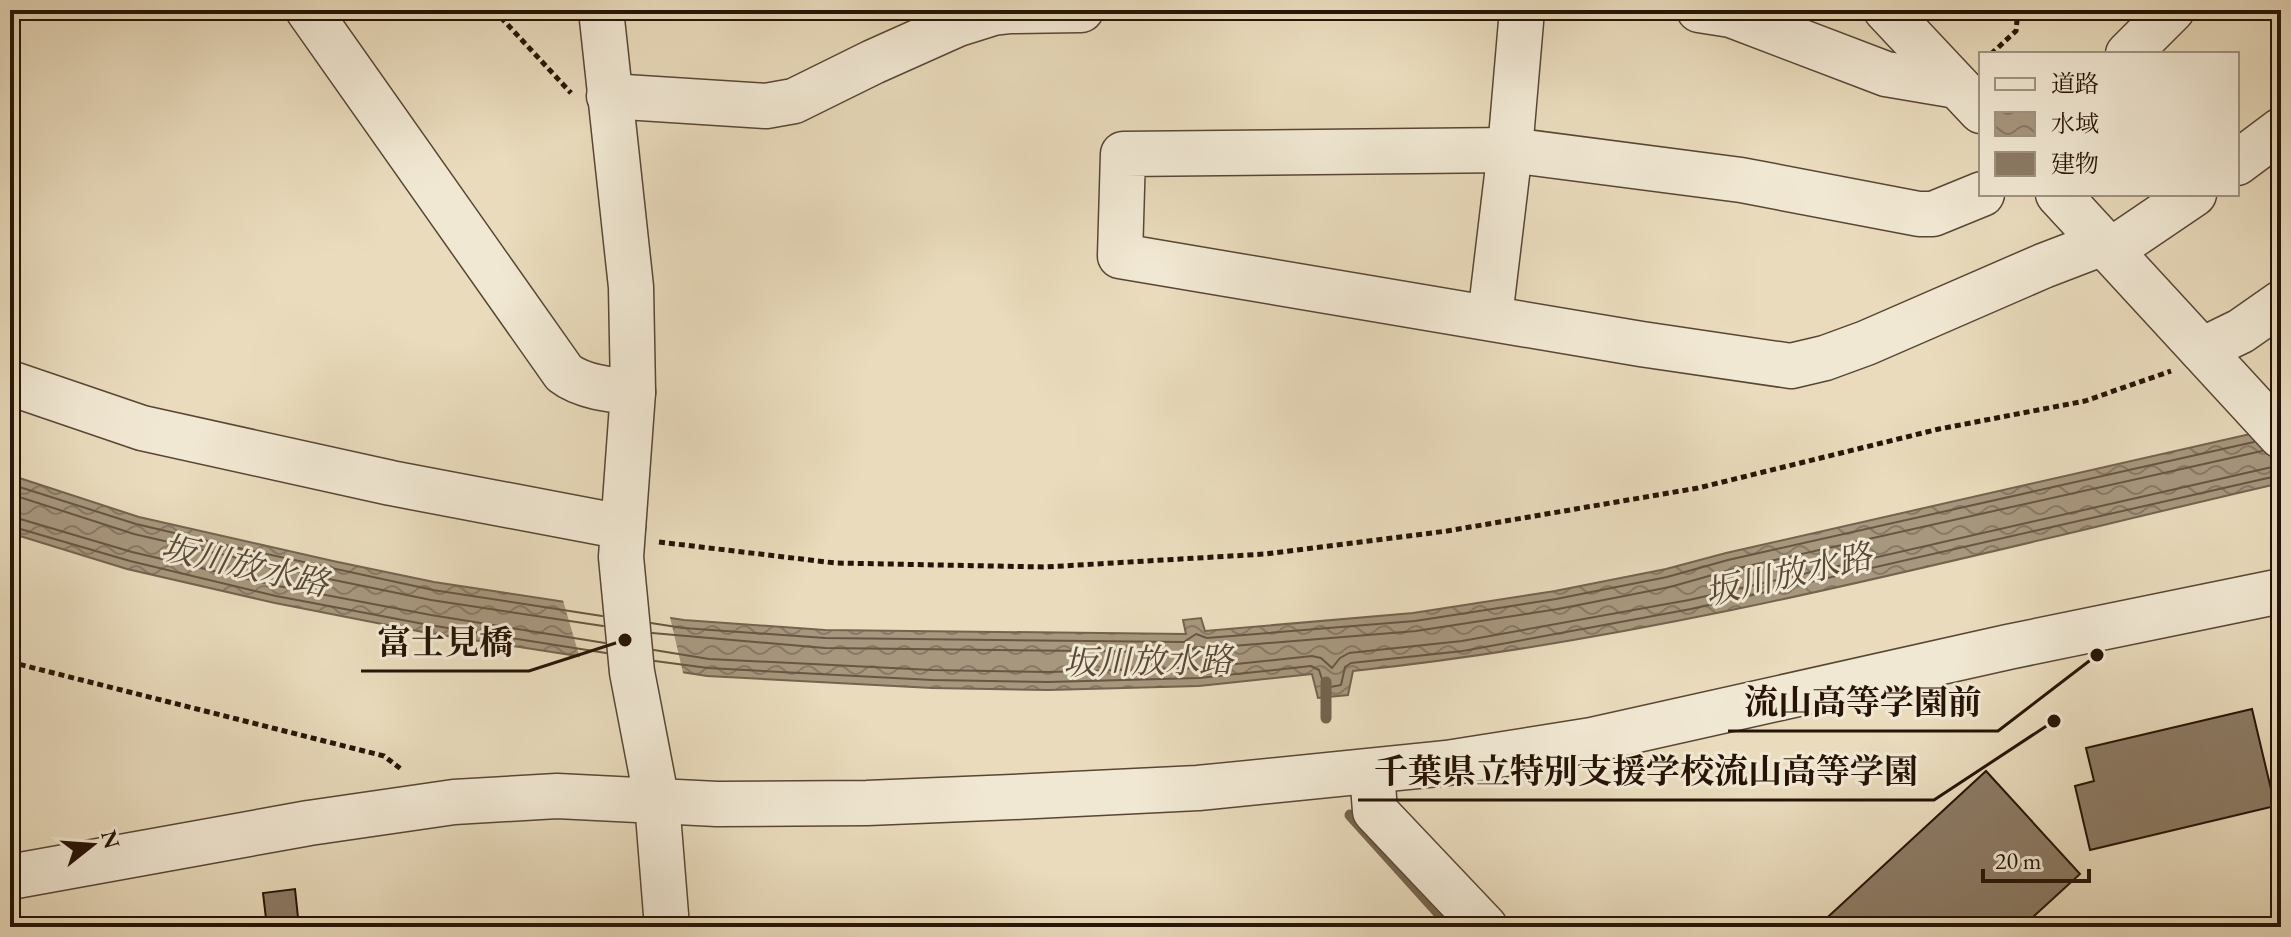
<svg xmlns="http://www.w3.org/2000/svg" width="2291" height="937" viewBox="0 0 2291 937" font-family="'EB Garamond','Noto Serif JP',serif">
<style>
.water{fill:url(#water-waves);stroke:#74634e;stroke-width:2}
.pier{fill:#e9dbbc}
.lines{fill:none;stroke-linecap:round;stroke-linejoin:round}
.shore{stroke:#675642;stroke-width:2}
.stream{stroke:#74634e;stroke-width:11}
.building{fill:#8c7b65;stroke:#271406;stroke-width:2}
.minor-casing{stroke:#584634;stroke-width:47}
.path{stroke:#271406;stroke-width:5;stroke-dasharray:6 4;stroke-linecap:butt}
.minor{stroke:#f1e8d3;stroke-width:44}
.labels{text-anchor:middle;stroke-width:6;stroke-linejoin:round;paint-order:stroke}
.water-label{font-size:34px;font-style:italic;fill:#5a4836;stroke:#f1e8d3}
.leader{fill:none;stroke:#271406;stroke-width:3}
.callout-dot{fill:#271406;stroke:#f1e8d3;stroke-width:3}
.callout-label{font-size:34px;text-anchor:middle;font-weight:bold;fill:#271406;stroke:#f1e8d3;stroke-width:6;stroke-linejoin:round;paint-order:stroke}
</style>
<defs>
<pattern id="water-waves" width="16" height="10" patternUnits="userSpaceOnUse" patternTransform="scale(2)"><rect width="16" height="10" fill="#a7977e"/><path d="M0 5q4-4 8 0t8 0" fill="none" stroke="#887a65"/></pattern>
</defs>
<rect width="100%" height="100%" fill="#e9dbbc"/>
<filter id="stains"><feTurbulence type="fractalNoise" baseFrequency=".0025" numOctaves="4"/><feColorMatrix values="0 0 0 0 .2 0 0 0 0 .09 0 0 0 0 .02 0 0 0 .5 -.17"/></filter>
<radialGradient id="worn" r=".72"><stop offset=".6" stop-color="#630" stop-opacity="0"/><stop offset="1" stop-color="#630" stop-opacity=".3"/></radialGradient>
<path class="water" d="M2281 427V483C1974 554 1667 638 1353 671L1348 695 1318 698 1312 674 1199 686 1048 690 932 688 707 676 428 633 275 603 127 569 10 533V475L139 517 333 561 434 582 684 620 825 630 1186 634 1183 620 1201 618 1205 631 1413 613 1555 591 1666 569 1726 553Z"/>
<path class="pier" d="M562 597 669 613 684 677 581 662Z"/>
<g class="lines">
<g class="shore">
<path d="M10 484 136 524 234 547 433 590 602 616"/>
<path d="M10 494 134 534 329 579 431 600 603 626"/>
<path d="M10 516 132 552 278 586 431 615 605 643"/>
<path d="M10 526 130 561 276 596 429 625 606 653"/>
<path d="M651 623 683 628 825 638 1184 642 1196 634 1207 638 1415 621 1556 599 1667 577 1728 560 2254 442"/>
<path d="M652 633 825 648 1184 652 1198 647 1208 648 1416 631 1558 609 1670 587 1730 570 2262 451"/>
<path d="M654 650 709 659 932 670 1048 672 1198 668 1312 656 1321 658 1332 668 1340 658 1349 653 1462 641 1689 600 2281 465"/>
<path d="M655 661 708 668 932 680 1048 682 1199 678 1311 666 1319 670 1325 688 1341 685 1345 667 1351 663 1463 651 1691 609 2281 475"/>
</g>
<g class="stream">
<path d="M1326 682V718"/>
<path d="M1350 815 1451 927"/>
</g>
</g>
<g class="building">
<path d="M2252 709 2275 806 2090 850 2075 786 2094 781 2086 748Z"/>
<path d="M2281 717V773L2272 745Z"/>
<path d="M1986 771 2080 874 2022 927H1817Z"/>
<path d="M295 889 299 927H267L263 893Z"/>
</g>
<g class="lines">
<defs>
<g id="minor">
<path d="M308 10 564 373C582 387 611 390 633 392"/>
<path d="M601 10 631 287 633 392 621 557 632 672 657 802 667 927"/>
<path d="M1699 10 1731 15 1886 74 1957 86"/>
<path d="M1886 10 1981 111"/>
<path d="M2128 54 2172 10"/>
<path d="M609 96 766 106 794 101 873 62 958 24 993 13 1011 11 1081 10"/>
<path d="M2237 163 2281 130"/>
<path d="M1982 194 1933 214H1919L1741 180 1510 150 1123 154 1120 256 1641 344 1791 366 1825 358 1866 343 2043 266 2103 243"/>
<path d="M2058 194 2281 436"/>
<path d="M2110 251 2194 194"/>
<path d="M1490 317 1510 150 1522 10"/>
<path d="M2202 350 2241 331 2281 303"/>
<path d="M10 383 142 428 391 483 623 527"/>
<path d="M1372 772 1375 811 1485 927"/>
<path d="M10 877 309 823 454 802 557 796 717 804 867 803 1013 797 1198 788 1447 763 1592 740 2008 647 2281 591"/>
</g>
</defs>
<use href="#minor" class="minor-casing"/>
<g class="path">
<path d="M494 10 571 93"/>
<path d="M1991 54 2016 31 2018 10"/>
<path d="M659 542 835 563 1045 567 1265 554 1447 531 1698 488 1939 429 2085 401 2171 371"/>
<path d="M10 662 384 756 401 769"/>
</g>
<use href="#minor" class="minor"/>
</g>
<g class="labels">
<g class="water-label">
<text transform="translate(245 565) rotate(13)" y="12">坂川放水路</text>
<text transform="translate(1788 574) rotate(-13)" y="12">坂川放水路</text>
<text transform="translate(1148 661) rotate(-1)" y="12">坂川放水路</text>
</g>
</g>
<path class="leader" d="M625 640L529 671H361M2097 655L1998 731H1728M2054 721L1934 800H1358"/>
<g class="callout-dot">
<circle cx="625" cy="640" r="8"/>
<circle cx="2097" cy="655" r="8"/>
<circle cx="2054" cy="721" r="8"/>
</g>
<g class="callout-label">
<text x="445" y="654">富士見橋</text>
<text x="1863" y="714">流山高等学園前</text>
<text x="1646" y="783">千葉県立特別支援学校流山高等学園</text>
</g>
<rect width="2291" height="937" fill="none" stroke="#e9dbbc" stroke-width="40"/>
<rect x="12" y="12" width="2267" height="913" fill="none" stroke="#271406" stroke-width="4"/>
<rect x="20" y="20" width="2251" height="897" fill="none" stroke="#271406" stroke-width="2"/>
<rect x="1979" y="52" width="260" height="144" fill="#f1e8d3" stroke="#a09381" stroke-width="2"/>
<rect x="1995" y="78" width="40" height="12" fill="#f1e8d3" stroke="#a09381" stroke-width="2"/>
<text x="2051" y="92" font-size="24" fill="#271406">道路</text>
<rect x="1995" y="112" width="40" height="24" fill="url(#water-waves)" stroke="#a09381" stroke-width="2"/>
<text x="2051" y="132" font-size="24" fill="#271406">水域</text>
<rect x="1995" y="152" width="40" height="24" fill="#8c7b65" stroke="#a09381" stroke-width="2"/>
<text x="2051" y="172" font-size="24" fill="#271406">建物</text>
<g transform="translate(92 845) rotate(73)" stroke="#f1e8d3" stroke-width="6" paint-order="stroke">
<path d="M0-6L14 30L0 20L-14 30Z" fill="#271406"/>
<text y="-12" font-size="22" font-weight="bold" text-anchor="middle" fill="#271406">N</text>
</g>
<path d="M1983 869v12h106v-12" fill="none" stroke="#271406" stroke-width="4"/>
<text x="1995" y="869" font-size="24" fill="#271406" stroke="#f1e8d3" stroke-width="6" paint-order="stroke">20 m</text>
<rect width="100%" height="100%" filter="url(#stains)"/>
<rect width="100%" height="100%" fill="url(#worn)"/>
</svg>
